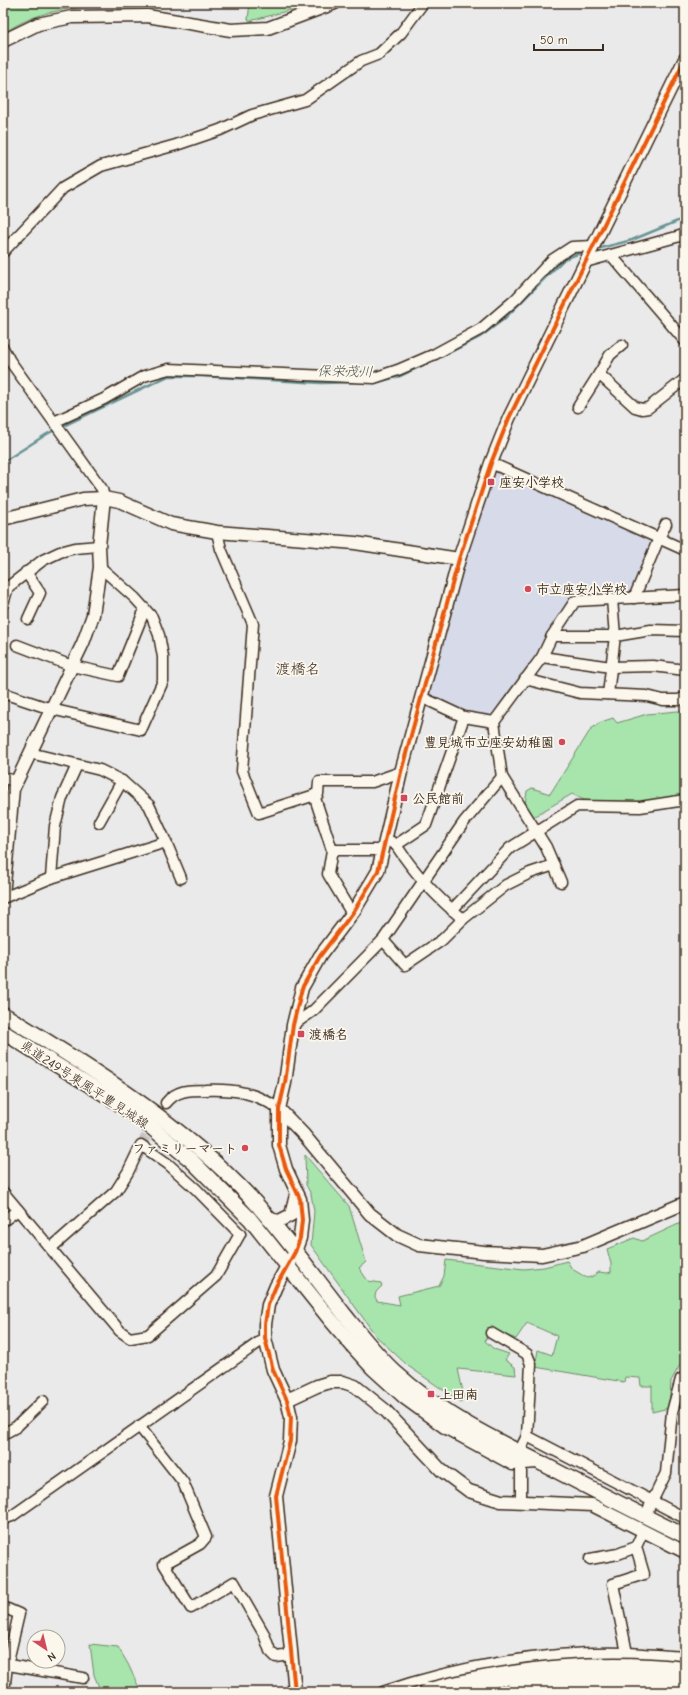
<svg xmlns="http://www.w3.org/2000/svg" width="688" height="1695" viewBox="0 0 688 1695" font-family="'Comic Neue','Klee One',sans-serif">
<style>
.built{fill:#d6dae9}
.green{fill:#a7e5ad;stroke:#718866}
.lines{fill:none;stroke-linecap:round;stroke-linejoin:round}
.stream{stroke:#6a9494;stroke-width:2.5}
.minor-tunnel{stroke:#c7c4c2;stroke-width:10;stroke-dasharray:10 5;stroke-linecap:butt}
.minor-casing{stroke:#3b2a1e;stroke-width:13}
.tertiary-casing{stroke:#3b2a1e;stroke-width:15}
.secondary-casing{stroke:#3b2a1e;stroke-width:17}
.minor{stroke:#fbf7ec;stroke-width:10}
.tertiary{stroke:#fbf7ec;stroke-width:12}
.secondary{stroke:#fbf7ec;stroke-width:14}
.motorway-bridge-casing{stroke:#3b2a1e;stroke-width:21;stroke-linecap:butt}
.motorway-bridge{stroke:#fbf7ec;stroke-width:18}
.cycleway-casing{stroke:#fbf7ec;stroke-width:6}
.cycleway{stroke:#e8590c;stroke-width:4}
.poi-dot{fill:#d1495b;stroke:#fbf7ec;stroke-width:1.5}
.labels{text-anchor:middle;stroke-width:3.5;stroke-linejoin:round;paint-order:stroke}
.poi-label{font-size:13px;font-weight:bold;fill:#3b2a1e;stroke:#fbf7ec;text-anchor:start}
.street-label{font-size:13px;fill:#3b2a1e;stroke:#fbf7ec}
.water-label{font-size:14px;font-style:italic;fill:#4e564f;stroke:#fbf7ec}
.quarter-label{font-size:15px;fill:#3b2a1e;stroke:#fbf7ec}
</style>
<rect width="100%" height="100%" fill="#eaeaeb"/>
<filter id="ink" filterUnits="userSpaceOnUse"><feTurbulence type="fractalNoise" baseFrequency=".025" numOctaves="2"/><feDisplacementMap in="SourceGraphic" scale="8" xChannelSelector="R" yChannelSelector="G"/><feConvolveMatrix kernelMatrix="1 2 1 2 8 2 1 2 1" color-interpolation-filters="sRGB"/></filter>
<g filter="url(#ink)">
<path class="built" d="M493 470 656 540 633 596 573 598 536 658 497 715 484 717 425 694Z"/>
<g class="green">
<path d="M3 3H134L135 4C88 7 42 5 3 34Z"/>
<path d="M250 3H292L294 9 250 21 248 19Z"/>
<path d="M677 711 685 712V796L663 798 639 804 584 800 572 794 533 817 525 805 527 791 532 788 550 794 591 729 601 722 613 718 617 723 647 714Z"/>
<path d="M305 1155 349 1206 366 1262 359 1268 368 1281 381 1283 382 1286 376 1292 375 1297 377 1301 400 1305 398 1296 439 1286 444 1276 446 1260 524 1269 544 1267 567 1261 572 1269 587 1278 593 1276 599 1272 607 1273 611 1272V1264L607 1249 634 1238 642 1241 685 1221V1356L671 1381 669 1408 652 1412V1386H641L640 1378 625 1377 624 1382 535 1367 538 1350 552 1355 557 1336 527 1323 516 1339 489 1329 485 1341 494 1349 509 1354 505 1360 515 1367 516 1375 458 1369 464 1396 461 1402 408 1366 376 1336 311 1245 314 1211 311 1194 306 1185Z"/>
<path d="M90 1644 118 1647 128 1664 141 1692H101L94 1675Z"/>
</g>
<g class="lines">
<g class="stream">
<path d="M597 249 632 240 685 218"/>
<path d="M441 357 480 337 504 319 564 259 586 251"/>
<path d="M374 383 400 376 427 363"/>
<path d="M61 427 168 376H200L321 383 361 382"/>
<path d="M3 462 47 434 57 429"/>
</g>
<path class="minor-tunnel" d="M141 1145 166 1103"/>
<defs>
<g id="minor">
<path d="M3 252 63 188 101 166 176 145 220 130 252 115 305 100 361 61 379 54 401 33 423 3"/>
<path d="M611 255 685 341"/>
<path d="M585 262 680 236 685 233"/>
<path d="M3 348 10 361 102 489 104 498"/>
<path d="M599 374 610 355 622 345"/>
<path d="M578 407 599 374 635 407 642 409 648 408 685 379"/>
<path d="M54 422 104 399 144 376 169 369 374 378 398 370 435 354 481 329 516 299 552 260 572 247 593 246"/>
<path d="M491 463 685 550"/>
<path d="M217 532 221 549 253 624 242 771 259 813 318 794 319 782H372L401 772"/>
<path d="M26 572 40 593 28 619"/>
<path d="M634 598 659 538 666 524"/>
<path d="M3 604 8 587 43 560 60 552 75 548 99 546"/>
<path d="M552 636H615L651 630 685 631"/>
<path d="M17 645 72 666 118 676 145 609"/>
<path d="M542 657 611 667 653 666 685 670"/>
<path d="M525 679 580 693 647 696 663 700H679L685 697"/>
<path d="M3 693 51 709 141 730 163 681V657L159 635 152 617 135 598 100 567"/>
<path d="M608 694 615 636 612 599"/>
<path d="M421 697 464 717 494 722"/>
<path d="M3 778 17 781"/>
<path d="M314 795 332 850 328 874 352 914"/>
<path d="M99 822 122 781"/>
<path d="M166 842 181 878"/>
<path d="M392 842 396 845 426 825 464 717"/>
<path d="M332 850H383"/>
<path d="M51 878 55 826 62 798 77 765"/>
<path d="M561 882 546 847 502 777 494 722 542 657 552 636 575 601 685 595"/>
<path d="M3 898 51 878 166 842 149 805 122 781 100 770 30 753"/>
<path d="M452 910 510 848 577 806 640 807 685 800"/>
<path d="M463 919 506 885 530 873 554 865"/>
<path d="M383 940 405 965 442 940 463 919C436 897 415 874 396 845"/>
<path d="M293 1025 313 1011 383 940 464 822 502 777"/>
<path d="M166 1103C176 1090 189 1090 205 1090 234 1089 255 1092 279 1109"/>
<path d="M3 1192 120 1331 130 1338 148 1335 216 1276 240 1234 196 1189 168 1164 141 1145 128 1172 116 1191 51 1248"/>
<path d="M3 1221 18 1210"/>
<path d="M491 1333 527 1354 531 1364 527 1436 519 1452"/>
<path d="M139 1426 183 1482 206 1537 200 1544 164 1564 191 1608 234 1582 264 1634 270 1651 276 1657 292 1655"/>
<path d="M3 1434 16 1427 43 1401"/>
<path d="M527 1436 685 1518"/>
<path d="M521 1463V1501"/>
<path d="M645 1516 666 1473 672 1412 681 1379"/>
<path d="M3 1519 12 1516 265 1338"/>
<path d="M590 1559 618 1554 636 1547"/>
<path d="M3 1607 19 1614 7 1665 4 1692"/>
<path d="M625 1659 627 1653 613 1584 644 1574 636 1547 643 1531"/>
<path d="M3 1664 83 1678"/>
<path d="M383 1692C456 1667 550 1650 627 1653 647 1654 666 1656 685 1657"/>
</g>
<g id="tertiary">
<path d="M3 41 38 24 72 17 147 16 231 30 268 28 335 3"/>
<path d="M3 519 83 499 104 498 119 501 171 524 217 532 355 543 459 559"/>
<path d="M3 895 13 789 83 643 93 615 100 567 99 546 104 498"/>
<path d="M279 1109 304 1135 370 1214 397 1235 419 1245 484 1252 542 1255 583 1246 685 1203"/>
<path d="M269 1219 279 1221 291 1215 296 1195"/>
<path d="M287 1400 317 1386 330 1382H343L355 1386 385 1410 441 1470 469 1491 501 1501 592 1505 685 1552"/>
<path d="M295 1692 276 1496 290 1441 291 1417 287 1400 273 1370 265 1338V1324L268 1305 276 1286 295 1252 300 1238 302 1220 300 1199 286 1169 279 1145V1109L285 1083 293 1025 302 988 320 956 354 911 378 871 401 772 459 559 491 463 509 418 685 59"/>
</g>
<g id="secondary">
<path d="M3 1014C91 1068 180 1122 251 1198 285 1235 314 1276 344 1314 361 1335 377 1356 396 1373 440 1413 493 1439 545 1465 591 1489 638 1513 685 1536"/>
<path d="M3 1032 114 1100 152 1128 192 1161 250 1219 330 1319 353 1346 373 1368 405 1397 445 1426 513 1463 536 1461"/>
</g>
</defs>
<use href="#minor" class="minor-casing"/>
<use href="#tertiary" class="tertiary-casing"/>
<use href="#secondary" class="secondary-casing"/>
<use href="#minor" class="minor"/>
<use href="#tertiary" class="tertiary"/>
<use href="#secondary" class="secondary"/>
<defs>
<g id="motorway-bridge">
<path d="M429 1692C514 1670 597 1661 685 1671"/>
<path d="M514 1692C571 1683 628 1680 685 1688"/>
</g>
</defs>
<use href="#motorway-bridge" class="motorway-bridge-casing"/>
<use href="#motorway-bridge" class="motorway-bridge"/>
<defs>
<path id="cycleway" d="M295 1692 276 1496 290 1441 291 1417 287 1400 273 1370 265 1338V1324L268 1305 276 1286 295 1252 300 1238 302 1220 300 1199 286 1169 279 1145V1109L285 1083 293 1025 302 988 320 956 354 911 378 871 401 772 459 559 491 463 509 418 685 59"/>
</defs>
<use href="#cycleway" class="cycleway-casing"/>
<use href="#cycleway" class="cycleway"/>
</g>
</g>
<g class="poi-dot">
<rect x="487" y="478" width="8" height="8" rx="2"/>
<circle cx="528" cy="589" r="4"/>
<circle cx="562" cy="742" r="4"/>
<rect x="400" y="794" width="8" height="8" rx="2"/>
<rect x="297" y="1030" width="8" height="8" rx="2"/>
<circle cx="245" cy="1148" r="4"/>
<rect x="427" y="1390" width="8" height="8" rx="2"/>
</g>
<g class="labels">
<g class="poi-label">
<text x="499" y="487">座安小学校</text>
<text x="536" y="594">市立座安小学校</text>
<text x="554" y="747" text-anchor="end">豊見城市立座安幼稚園</text>
<text x="412" y="803">公民館前</text>
<text x="309" y="1039">渡橋名</text>
<text x="237" y="1153" text-anchor="end">ファミリーマート</text>
<text x="439" y="1399">上田南</text>
</g>
<g class="street-label">
<text transform="translate(85 1084) rotate(33)" y="5">県道249号東風平豊見城線</text>
</g>
<g class="water-label">
<text transform="translate(345 371) rotate(1)" y="5">保栄茂川</text>
</g>
<g class="quarter-label">
<text x="298" y="674">渡橋名</text>
</g>
</g>
<rect width="688" height="1695" fill="none" stroke="#fbf7ec" stroke-width="16"/>
<rect x="8" y="8" width="672" height="1679" fill="none" stroke="#3b2a1e" stroke-width="1.5" filter="url(#ink)"/>
<g transform="translate(46 1649) rotate(145)"><circle r="19" fill="#fbf7ec" stroke="#aea59a"/>
<path d="M0-3L7 15L0 10L-7 15Z" fill="#d1495b"/>
<text y="-6" font-size="11" font-weight="bold" text-anchor="middle" fill="#3b2a1e">N</text>
</g>
<path d="M534 44v6h69v-6" fill="none" stroke="#3b2a1e" stroke-width="2"/>
<text x="540" y="44" font-size="12" fill="#3b2a1e" stroke="#fbf7ec" stroke-width="3" paint-order="stroke">50 m</text>
</svg>
